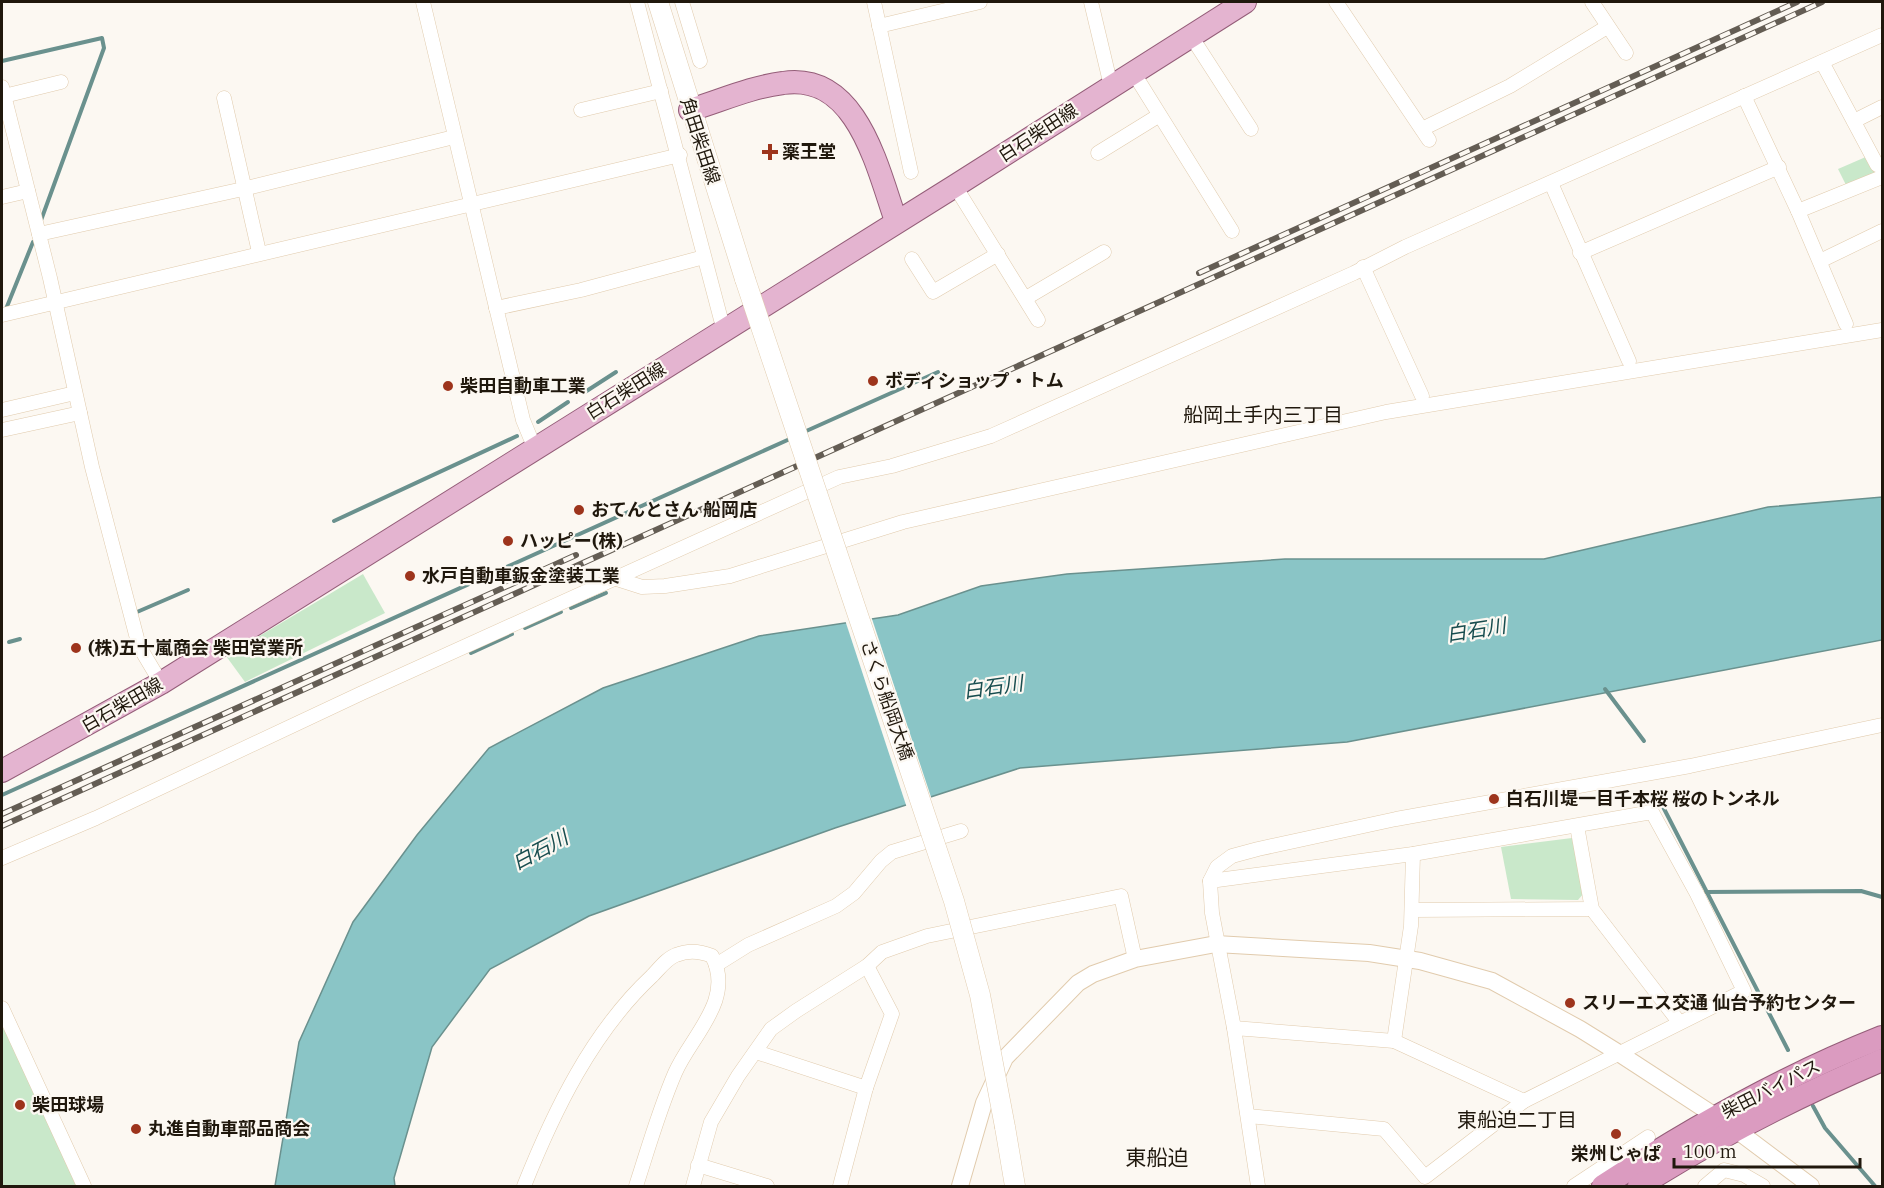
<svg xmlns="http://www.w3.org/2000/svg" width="1884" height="1188" viewBox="0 0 1884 1188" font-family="'IBM Plex Serif','Noto Sans JP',serif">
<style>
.green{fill:#c9e8ca}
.water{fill:#8ac5c6;stroke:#6a918e;stroke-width:1.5}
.pier{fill:#fcf8f2}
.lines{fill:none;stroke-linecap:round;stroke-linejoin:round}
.stream{stroke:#6a918e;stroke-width:4}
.minor-casing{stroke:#e1cbad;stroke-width:15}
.tertiary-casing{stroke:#e1cbad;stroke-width:18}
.secondary-casing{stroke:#e1cbad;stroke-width:21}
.primary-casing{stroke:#945d78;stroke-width:24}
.trunk-casing{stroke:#945d78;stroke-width:24}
.minor{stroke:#fff;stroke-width:14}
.tertiary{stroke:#fff;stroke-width:16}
.secondary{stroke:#fff;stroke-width:20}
.primary{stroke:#e4b4d0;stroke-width:22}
.trunk{stroke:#db9bc0;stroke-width:22}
.rail-casing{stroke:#645d54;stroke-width:6}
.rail{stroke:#fcf8f2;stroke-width:4;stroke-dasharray:11;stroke-linecap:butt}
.secondary-bridge-casing{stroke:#e1cbad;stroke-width:21;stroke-linecap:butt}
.secondary-bridge{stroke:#fff;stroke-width:20}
.poi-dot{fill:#9d341c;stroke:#fcf8f2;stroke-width:2}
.labels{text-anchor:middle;stroke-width:4.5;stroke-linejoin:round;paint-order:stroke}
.street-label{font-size:18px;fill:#20180d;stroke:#fcf8f2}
.poi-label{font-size:18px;font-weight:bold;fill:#20180d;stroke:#fcf8f2;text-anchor:start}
.neighbourhood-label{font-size:20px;fill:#20180d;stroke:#fcf8f2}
.water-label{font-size:20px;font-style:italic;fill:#184d4f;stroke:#fcf8f2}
.quarter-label{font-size:21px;fill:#20180d;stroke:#fcf8f2}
</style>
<rect width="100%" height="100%" fill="#fcf8f2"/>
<g class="green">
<path d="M1868 156 1875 173 1847 187 1838 169Z"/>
<path d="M363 574 385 613 245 682 226 656Z"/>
<path d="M1572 838 1584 893 1578 900 1511 899 1501 847Z"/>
<path d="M2 1023 77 1186H2Z"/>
</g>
<path class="water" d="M1882 497V640L1347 742 1020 768 835 828 589 916 490 969 432 1047 394 1178 395 1186H275L299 1042 353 922 417 835 489 748 603 688 759 636 898 615 981 586 1067 574 1285 559H1544L1768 507Z"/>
<path class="pier" d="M871 616 932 800 907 808 845 620Z"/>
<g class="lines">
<g class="stream">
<path d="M2 61 102 38 104 48 40 223"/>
<path d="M6 309 33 242"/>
<path d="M585 392 616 372"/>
<path d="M538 422 568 402"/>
<path d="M804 432 938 372"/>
<path d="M334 521 517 436"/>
<path d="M571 608 606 593"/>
<path d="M137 612 188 590"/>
<path d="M525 628 561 612"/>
<path d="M9 642 20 639"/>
<path d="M471 653 512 634"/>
<path d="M1605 689 1644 741"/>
<path d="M2 795 792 438"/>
<path d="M1659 799 1788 1050"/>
<path d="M1706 892 1861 891 1882 897"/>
<path d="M1813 1106 1825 1128 1875 1186"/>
</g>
<defs>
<g id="minor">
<path d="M423 2 523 420 535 449"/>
<path d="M637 2 724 331"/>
<path d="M682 2 700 61"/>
<path d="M874 2 911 172"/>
<path d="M1091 2 1111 86"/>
<path d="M1336 2 1429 140"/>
<path d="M1592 2 1626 53"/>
<path d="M879 26 980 2"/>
<path d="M1191 36 1251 129"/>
<path d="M1822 62 1877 165"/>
<path d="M1133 72 1232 231"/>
<path d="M2 87 50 278 92 467 139 646 161 683"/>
<path d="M4 96 61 82"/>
<path d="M1744 96 1798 211 1882 177"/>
<path d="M224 98 259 252"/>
<path d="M581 110 661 91"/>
<path d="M1854 121 1882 107"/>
<path d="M1422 129 1510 86 1607 27"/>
<path d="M1098 153 1158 116"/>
<path d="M1551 183 1629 361"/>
<path d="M955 186 1038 320"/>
<path d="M2 197 28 191"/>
<path d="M1798 211 1846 324"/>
<path d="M39 234 243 189 454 137"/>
<path d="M1580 253 1779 167"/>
<path d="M912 259 933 292 998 254"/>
<path d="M1820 261 1882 231"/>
<path d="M1363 267 1422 396"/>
<path d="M1026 298 1104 252"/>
<path d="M496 308 581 290 704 257"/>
<path d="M2 315 680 155"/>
<path d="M2 410 75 393"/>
<path d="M2 430 80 413"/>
<path d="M617 579 642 587 665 586 730 576 903 522 1386 412 1882 330"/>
<path d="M1577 826 1592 909 1679 1022"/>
<path d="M2 858 96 818 362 693 839 477 892 466 991 436 1354 273 1405 247 1882 35"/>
<path d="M1210 881 1413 854 1652 812 1697 894 1744 991 1524 1101 1394 1041 1234 1028"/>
<path d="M1413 910 1592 909"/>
<path d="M716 965 748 945 836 906 854 893 881 861 892 852 961 831"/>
<path d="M2 1008 84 1186"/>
<path d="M1394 1041 1411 926 1413 854"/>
<path d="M756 1052 866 1088"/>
<path d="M1248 1116 1384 1129 1425 1177 1524 1101"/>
<path d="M698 1165 767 1186"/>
<path d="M524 1186C554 1111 592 1032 652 976 659 969 667 958 676 955 688 950 700 951 712 956 735 1000 691 1036 675 1073 659 1110 648 1149 636 1186"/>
<path d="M693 1186 711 1122 738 1076 771 1029 796 1011 867 966 882 952 927 936 1121 896 1135 959"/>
<path d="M840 1186 866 1088 892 1014 867 966"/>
<path d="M1258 1186 1234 1028 1212 913 1210 881 1217 867 1232 856 1258 849 1396 819 1690 766 1882 725"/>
<path d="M1574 1186 1648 1137"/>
<path d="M1705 1186 1724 1170 1744 1175 1763 1186"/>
</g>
<path id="tertiary" d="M960 1186 984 1103 1005 1058 1078 983 1093 974 1135 959 1216 944 1369 953 1420 961 1492 981 1580 1029 1617 1052 1735 1129 1811 1186"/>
<g id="secondary">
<path d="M658 2 745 279"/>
<path d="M1005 1127 1015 1186"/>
</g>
<g id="primary">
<path d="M690 110C720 101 751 87 783 83 857 72 877 167 896 221"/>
<path d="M2 771 161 683 955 186 1245 2"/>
</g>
<g id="trunk">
<path d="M1603 1186C1691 1128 1784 1076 1882 1037"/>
<path d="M1639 1186C1717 1137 1798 1096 1882 1060"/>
</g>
</defs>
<use href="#minor" class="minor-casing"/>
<use href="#tertiary" class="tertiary-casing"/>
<use href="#secondary" class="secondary-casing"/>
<use href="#primary" class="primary-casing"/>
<use href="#trunk" class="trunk-casing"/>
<use href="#minor" class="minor"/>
<use href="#tertiary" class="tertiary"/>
<use href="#secondary" class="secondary"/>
<use href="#primary" class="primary"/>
<use href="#trunk" class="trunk"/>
<defs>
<g id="rail">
<path d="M1199 273 1797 2"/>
<path d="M2 814 576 555"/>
<path d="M2 826 1822 2"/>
</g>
</defs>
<use href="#rail" class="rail-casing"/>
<use href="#rail" class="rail"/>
<defs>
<path id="secondary-bridge" d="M745 279 954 901 980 995 1005 1127"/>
</defs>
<use href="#secondary-bridge" class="secondary-bridge-casing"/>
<use href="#secondary-bridge" class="secondary-bridge"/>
</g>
<g class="poi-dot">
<path d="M767 143h6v6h6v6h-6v6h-6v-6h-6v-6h6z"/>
<circle cx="873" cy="381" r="6"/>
<circle cx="448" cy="386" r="6"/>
<circle cx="579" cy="510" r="6"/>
<circle cx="508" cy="541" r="6"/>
<circle cx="410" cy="576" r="6"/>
<circle cx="76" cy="648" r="6"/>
<circle cx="1494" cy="799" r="6"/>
<circle cx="1570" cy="1003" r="6"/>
<circle cx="20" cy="1105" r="6"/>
<circle cx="136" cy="1129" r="6"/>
<circle cx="1616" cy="1134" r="6"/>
</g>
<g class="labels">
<g class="street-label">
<text transform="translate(1038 133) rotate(-33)" y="6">白石柴田線</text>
<text transform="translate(700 141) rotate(72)" y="6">角田柴田線</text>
<text transform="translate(626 391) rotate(-32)" y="6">白石柴田線</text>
<text transform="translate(887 700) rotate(71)" y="6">さくら船岡大橋</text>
<text transform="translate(122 705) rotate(-30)" y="6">白石柴田線</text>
<text transform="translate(1771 1089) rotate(-27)" y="6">柴田バイパス</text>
</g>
<g class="poi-label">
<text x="782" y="158">薬王堂</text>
<text x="885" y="387">ボディショップ・トム</text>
<text x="460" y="392">柴田自動車工業</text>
<text x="591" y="516">おてんとさん 船岡店</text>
<text x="520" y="547">ハッピー(株)</text>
<text x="422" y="582">水戸自動車鈑金塗装工業</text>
<text x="88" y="654">(株)五十嵐商会 柴田営業所</text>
<text x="1506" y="805">白石川堤一目千本桜 桜のトンネル</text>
<text x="1582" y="1009">スリーエス交通 仙台予約センター</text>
<text x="32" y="1111">柴田球場</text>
<text x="148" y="1135">丸進自動車部品商会</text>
<text x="1616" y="1160" text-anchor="middle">栄州じゃぱ</text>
</g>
<g class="neighbourhood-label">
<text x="1263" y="422">船岡土手内三丁目</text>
<text x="1517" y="1127">東船迫二丁目</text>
</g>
<g class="water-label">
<text transform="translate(1476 630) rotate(-9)" y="7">白石川</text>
<text transform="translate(993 687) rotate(-8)" y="7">白石川</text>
<text transform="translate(540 850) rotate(-28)" y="7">白石川</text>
</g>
<g class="quarter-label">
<text x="1157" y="1165">東船迫</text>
</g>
</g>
<rect width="1884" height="1188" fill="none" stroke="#20180d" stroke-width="6"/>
<path d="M1674 1158v9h186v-9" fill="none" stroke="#20180d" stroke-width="3"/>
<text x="1683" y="1158" font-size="18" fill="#20180d" stroke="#fcf8f2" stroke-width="4.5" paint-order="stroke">100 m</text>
</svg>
